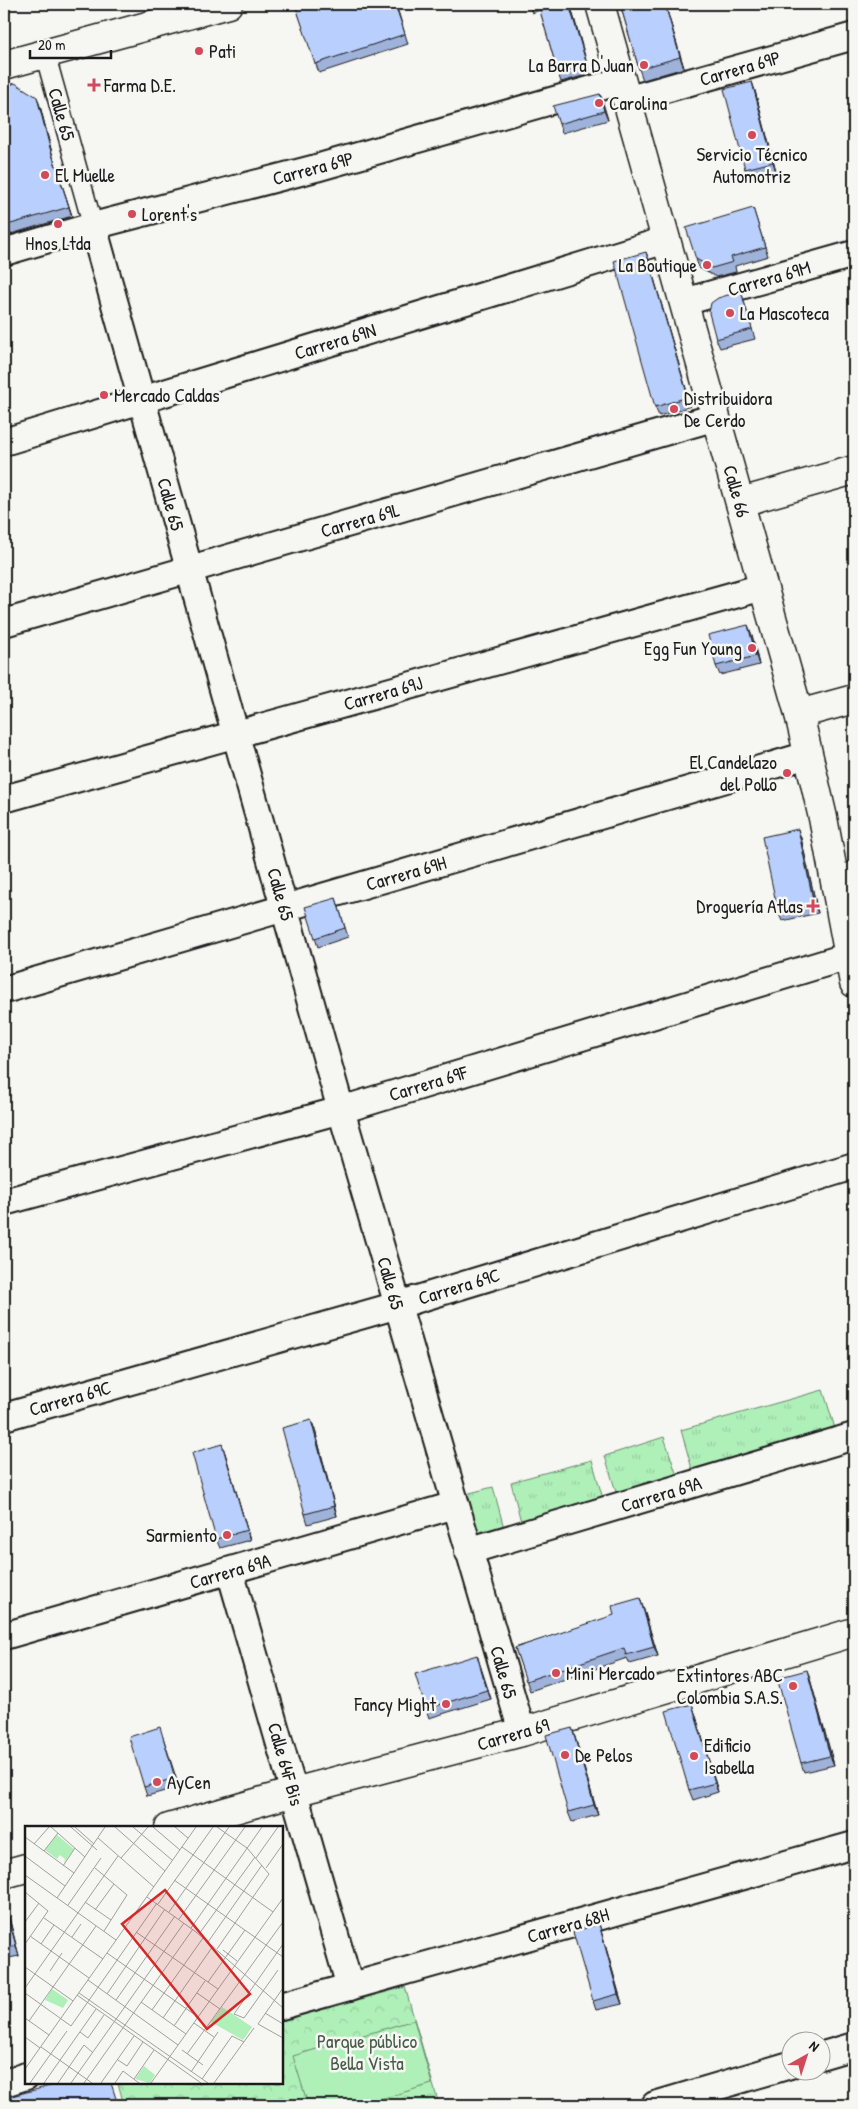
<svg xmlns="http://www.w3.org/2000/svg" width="858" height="2109" viewBox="0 0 858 2109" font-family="'Patrick Hand',sans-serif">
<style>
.grass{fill:url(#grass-tufts);stroke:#66866a}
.park{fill:url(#park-crowns);stroke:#66866a}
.pitch{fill:#aff0b9;stroke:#66866a}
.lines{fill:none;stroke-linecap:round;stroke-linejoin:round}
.pedestrian-casing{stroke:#1c1c1c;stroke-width:22}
.minor-casing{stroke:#1c1c1c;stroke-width:30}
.tertiary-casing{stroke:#1c1c1c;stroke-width:31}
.secondary-casing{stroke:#1c1c1c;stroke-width:31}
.pedestrian{stroke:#f6f6f2;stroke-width:19}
.minor{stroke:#f6f6f2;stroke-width:26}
.tertiary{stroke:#f6f6f2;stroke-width:28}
.secondary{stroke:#f6f6f2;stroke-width:28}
.wall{fill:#9fb2da;stroke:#1c1c1c}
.shaded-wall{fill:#8291b2;stroke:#1c1c1c}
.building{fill:#b9cffe;stroke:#1c1c1c}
.poi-dot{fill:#d1495b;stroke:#f6f6f2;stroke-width:2}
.labels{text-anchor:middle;stroke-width:5;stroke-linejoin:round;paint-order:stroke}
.poi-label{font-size:19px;fill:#1c1c1c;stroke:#f6f6f2;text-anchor:start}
.street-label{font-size:19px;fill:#1c1c1c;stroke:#f6f6f2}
.park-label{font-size:19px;fill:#485c4b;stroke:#f6f6f2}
.inset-road{fill:none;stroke:#9f9f9c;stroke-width:1}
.view{fill:#d62828;fill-opacity:0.15;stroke:#d62828;stroke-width:2.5}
.inset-edge{fill:none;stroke:#1c1c1c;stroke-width:2.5}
</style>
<defs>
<pattern id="grass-tufts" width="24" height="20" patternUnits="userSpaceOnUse" patternTransform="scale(1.25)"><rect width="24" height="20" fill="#aff0b9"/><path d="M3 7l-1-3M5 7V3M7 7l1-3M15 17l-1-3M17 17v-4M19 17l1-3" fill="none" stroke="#96cd9e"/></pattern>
<pattern id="park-crowns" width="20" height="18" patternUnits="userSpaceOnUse" patternTransform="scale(1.25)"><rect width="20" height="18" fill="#aff0b9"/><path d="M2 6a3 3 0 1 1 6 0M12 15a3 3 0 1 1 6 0" fill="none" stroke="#96cd9e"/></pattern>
</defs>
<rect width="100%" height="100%" fill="#f6f6f2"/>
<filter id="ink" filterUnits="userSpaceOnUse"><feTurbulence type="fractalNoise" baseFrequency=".02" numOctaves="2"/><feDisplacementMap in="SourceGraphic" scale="10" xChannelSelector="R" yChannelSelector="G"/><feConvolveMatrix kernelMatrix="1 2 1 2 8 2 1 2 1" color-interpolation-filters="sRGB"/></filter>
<g filter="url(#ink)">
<g class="grass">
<path d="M823 1390 835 1428 692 1469 681 1430Z"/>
<path d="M664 1437 677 1476 617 1495 605 1456Z"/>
<path d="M592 1460 603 1499 521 1522 511 1482Z"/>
<path d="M493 1487 504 1528 477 1535 466 1494Z"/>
</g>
<path class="park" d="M405 1987 439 2105H124L118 2083H281V2021Z"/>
<path class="pitch" d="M414 2020 432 2084 360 2105H308L293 2056Z"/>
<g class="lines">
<defs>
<path id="pedestrian" d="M45 54 93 226"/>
<g id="minor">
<path d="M626 100 854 36"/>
<path d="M93 226 341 1110 522 1732"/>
<path d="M4 252 93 226 316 168 621 81"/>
<path d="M684 302 854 254"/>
<path d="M4 442 666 240"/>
<path d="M4 623 716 417"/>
<path d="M4 799 763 587"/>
<path d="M835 881 854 875"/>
<path d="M4 990 808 755"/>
<path d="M4 1202 341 1110 849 956"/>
<path d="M4 1417 398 1305 854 1166"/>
<path d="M468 1551 854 1436"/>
<path d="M230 1571 350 1987"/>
<path d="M4 1636 455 1505"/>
<path d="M281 2006 854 1845"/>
<path d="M820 2056 854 2046"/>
<path d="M4 2083 26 2076"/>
<path d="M655 2105 790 2065"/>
</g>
<g id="tertiary">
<path d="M600 4 799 714 823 818 854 983"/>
<path d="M741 502 854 470"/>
<path d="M799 714 854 699"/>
<path d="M169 1828 294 1792 522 1732 854 1632"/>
<path d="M4 1874 26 1868"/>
</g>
<path id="secondary" d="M4 65 228 4"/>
</defs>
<use href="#pedestrian" class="pedestrian-casing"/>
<use href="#minor" class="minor-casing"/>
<use href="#tertiary" class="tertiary-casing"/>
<use href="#secondary" class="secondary-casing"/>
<use href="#pedestrian" class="pedestrian"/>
<use href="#minor" class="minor"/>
<use href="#tertiary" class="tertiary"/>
<use href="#secondary" class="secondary"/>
</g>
<g class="wall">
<path d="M295 4H396L408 44 319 73Z"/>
<path d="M529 4H570L590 74 561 82 558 73 540 10 532 13Z"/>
<path d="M620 4H665L684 68 643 80 639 69Z"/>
<path d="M752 82 755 91 776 171 748 178 745 169Z"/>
<path d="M4 87 40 106 53 157 72 216 4 236Z"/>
<path d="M600 94 608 120 562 133 559 124Z"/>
<path d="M753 208 768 256 735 266 736 272 716 277 699 268 696 259Z"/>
<path d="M646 252 691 406 659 416 655 407Z"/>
<path d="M741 291 755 339 720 348 716 339Z"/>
<path d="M752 635 759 665 720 675 716 666Z"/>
<path d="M801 838 818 913 782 921 778 912Z"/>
<path d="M336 898 348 937 318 947 315 938Z"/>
<path d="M311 1420 315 1430 337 1516 308 1524 305 1514Z"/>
<path d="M225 1453 250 1540 220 1548 216 1539Z"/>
<path d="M643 1607 658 1656 630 1664 627 1658 530 1691 515 1648Z"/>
<path d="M480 1665 491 1699 429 1718 426 1709Z"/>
<path d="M810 1679 834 1765 804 1772 801 1763Z"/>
<path d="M695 1713 718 1792 693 1800 689 1790Z"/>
<path d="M572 1728 598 1815 572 1822 568 1812Z"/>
<path d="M163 1737 179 1787 147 1796 144 1787Z"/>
<path d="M4 1902 7 1910 19 1956 4 1959Z"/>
<path d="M602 1934 622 2004 596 2010 593 2001Z"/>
</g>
<g class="shaded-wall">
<path d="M569 4H570L590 74 587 65Z"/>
<path d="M665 4 684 68 680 57Z"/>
<path d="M752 82 755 91 776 171 773 162Z"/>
<path d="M600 94 603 103 608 120 604 111Z"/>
<path d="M37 97 40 106 53 157 72 216 50 148Z"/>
<path d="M646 252 649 261 691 406 688 397Z"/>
<path d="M748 625 752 635 759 665 756 656Z"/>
<path d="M798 829 801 838 818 913 814 904Z"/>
<path d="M311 1420 315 1430 337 1516 334 1506Z"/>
<path d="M222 1444 225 1453 250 1540 247 1530Z"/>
<path d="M640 1598 643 1607 658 1656 654 1647Z"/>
<path d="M477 1655 480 1665 491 1699 487 1690Z"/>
<path d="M807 1670 810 1679 834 1765 830 1756Z"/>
<path d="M692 1704 695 1713 718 1792 715 1783Z"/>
<path d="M572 1728 575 1737 598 1815 594 1805Z"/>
<path d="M4 1902 7 1910 19 1956 16 1946Z"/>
<path d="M599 1924 602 1934 622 2004 618 1994Z"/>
</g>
<g class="building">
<path d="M295 4H395L405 34 315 64Z"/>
<path d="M538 4H569L587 65 558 73Z"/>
<path d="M620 4H665L680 57 639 69Z"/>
<path d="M752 82 773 162 745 169 724 89Z"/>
<path d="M15 83 37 97 50 148 69 207 4 226V87Z"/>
<path d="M600 94 604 111 559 124 553 106Z"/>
<path d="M753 208 765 247 731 257 733 262 712 268 696 259 686 228Z"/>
<path d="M646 252 688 397 655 407 614 261Z"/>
<path d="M741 291 752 329 716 339 709 313 711 303 718 298Z"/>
<path d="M748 625 756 656 716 666 708 635Z"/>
<path d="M798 829 814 904 778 912 762 837Z"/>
<path d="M336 898 345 928 315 938 305 907Z"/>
<path d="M311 1420 334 1506 305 1514 282 1428Z"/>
<path d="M222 1444 247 1530 216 1539 192 1453Z"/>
<path d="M640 1598 654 1647 626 1655 624 1648 526 1681 515 1648 614 1615 612 1606Z"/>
<path d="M477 1655 487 1690 426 1709 415 1674Z"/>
<path d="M807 1670 830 1756 801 1763 777 1678Z"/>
<path d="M692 1704 715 1783 689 1790 666 1711Z"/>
<path d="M160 1727 175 1778 144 1787 129 1737Z"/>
<path d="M572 1728 594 1805 568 1812 546 1735Z"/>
<path d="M4 1902 16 1946 4 1949Z"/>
<path d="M599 1924 618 1994 593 2001 573 1932Z"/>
<path d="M61 2083H111L118 2105H4V2098Z"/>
</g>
</g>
<g class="poi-dot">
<circle cx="199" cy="51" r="5"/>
<circle cx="644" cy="65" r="5"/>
<path d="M91.5 77.5h5v5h5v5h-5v5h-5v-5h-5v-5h5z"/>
<circle cx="599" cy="103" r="5"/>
<circle cx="752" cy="135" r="5"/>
<circle cx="45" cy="175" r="5"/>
<circle cx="132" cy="214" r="5"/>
<circle cx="58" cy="224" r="5"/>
<circle cx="707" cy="265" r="5"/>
<circle cx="730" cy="313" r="5"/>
<circle cx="104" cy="395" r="5"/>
<circle cx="674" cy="409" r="5"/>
<circle cx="752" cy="648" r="5"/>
<circle cx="787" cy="773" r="5"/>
<path d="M810.5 898.5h5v5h5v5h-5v5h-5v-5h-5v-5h5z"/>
<circle cx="227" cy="1535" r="5"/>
<circle cx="556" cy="1673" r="5"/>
<circle cx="793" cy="1686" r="5"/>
<circle cx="446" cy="1704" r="5"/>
<circle cx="565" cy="1755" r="5"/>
<circle cx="694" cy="1756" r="5"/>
<circle cx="157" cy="1782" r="5"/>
</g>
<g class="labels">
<g class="poi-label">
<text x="209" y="58">Pati</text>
<text x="634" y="72" text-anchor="end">La Barra D'Juan</text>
<text x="104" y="92">Farma D.E.</text>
<text x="609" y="110">Carolina</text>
<text x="752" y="161" text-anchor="middle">Servicio Técnico<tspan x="752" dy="22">Automotriz</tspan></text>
<text x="55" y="182">El Muelle</text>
<text x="142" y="221">Lorent's</text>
<text x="58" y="250" text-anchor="middle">Hnos Ltda</text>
<text x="697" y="272" text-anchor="end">La Boutique</text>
<text x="740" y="320">La Mascoteca</text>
<text x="114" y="402">Mercado Caldas</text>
<text x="684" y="405">Distribuidora<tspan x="684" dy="22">De Cerdo</tspan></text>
<text x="742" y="655" text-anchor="end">Egg Fun Young</text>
<text x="777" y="769" text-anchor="end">El Candelazo<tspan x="777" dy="22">del Pollo</tspan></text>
<text x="803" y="913" text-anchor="end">Droguería Atlas</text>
<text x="217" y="1542" text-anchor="end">Sarmiento</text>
<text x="566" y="1680">Mini Mercado</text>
<text x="783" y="1682" text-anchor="end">Extintores ABC<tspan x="783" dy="22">Colombia S.A.S.</tspan></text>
<text x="436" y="1711" text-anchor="end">Fancy Might</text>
<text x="704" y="1752">Edificio<tspan x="704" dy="22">Isabella</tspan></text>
<text x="575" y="1762">De Pelos</text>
<text x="167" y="1789">AyCen</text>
</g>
<g class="street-label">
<text transform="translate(740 68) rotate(-16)" y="7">Carrera 69P</text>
<text transform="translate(62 114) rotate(74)" y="7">Calle 65</text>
<text transform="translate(313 168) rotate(-15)" y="7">Carrera 69P</text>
<text transform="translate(769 278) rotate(-16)" y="7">Carrera 69M</text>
<text transform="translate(335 341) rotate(-17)" y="7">Carrera 69N</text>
<text transform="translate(737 491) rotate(74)" y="7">Calle 66</text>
<text transform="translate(171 504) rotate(74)" y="7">Calle 65</text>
<text transform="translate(360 520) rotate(-16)" y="7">Carrera 69L</text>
<text transform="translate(383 693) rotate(-16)" y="7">Carrera 69J</text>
<text transform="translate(406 873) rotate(-16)" y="7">Carrera 69H</text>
<text transform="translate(281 894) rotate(74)" y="7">Calle 65</text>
<text transform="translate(428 1083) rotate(-17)" y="7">Carrera 69F</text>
<text transform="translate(391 1283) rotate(74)" y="7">Calle 65</text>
<text transform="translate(459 1286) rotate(-17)" y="7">Carrera 69C</text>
<text transform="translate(70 1398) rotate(-16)" y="7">Carrera 69C</text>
<text transform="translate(661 1494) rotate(-17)" y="7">Carrera 69A</text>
<text transform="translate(230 1571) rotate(-16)" y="7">Carrera 69A</text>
<text transform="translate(504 1672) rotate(74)" y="7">Calle 65</text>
<text transform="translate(513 1734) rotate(-16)" y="7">Carrera 69</text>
<text transform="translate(286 1764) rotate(74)" y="7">Calle 64F Bis</text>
<text transform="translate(568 1925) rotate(-16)" y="7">Carrera 68H</text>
</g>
<g class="park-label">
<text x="367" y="2048">Parque público<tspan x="367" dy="22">Bella Vista</tspan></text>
</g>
</g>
<g transform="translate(25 1826)">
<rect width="258" height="258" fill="#f6f6f2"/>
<path d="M27 163 43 174 38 182 20 174Z" fill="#aff0b9"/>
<path d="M32 9 49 23 39 37 40 33 35 29 32 33 20 24ZM197 181 227 201 218 214 186 196ZM119 240 130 249 125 257 110 253Z" fill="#aff0b9"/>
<path d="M206 187 225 200 218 212 198 198Z" fill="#aff0b9"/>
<path class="inset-road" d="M26 1 60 31M46 1 72 24M50 1 69 18M90 1 140 45M108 1 147 34M128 1 155 24M150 1 163 12M192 1 222 22 244 48 192 123M0 11 49 47M73 12 129 61M9 18 24 1M157 21 248 86M19 25 33 7M0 30 40 60M96 32 123 1M231 32 253 1M38 40 50 22M70 42 102 69 79 105M241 42 258 18M0 49 91 114M149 54 258 131M0 66 23 85 0 118M122 71 171 106 258 182M32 72 80 1M60 76 86 94M133 78 188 1M43 79 76 32M70 84 89 58M144 86 204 1M19 92 78 133M154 93 220 1M0 96 14 77M166 102 237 1M111 106 193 163M174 108 230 31M5 110 64 152M47 111 56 98M183 116 237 39M16 118 29 99M198 124 212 135M82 127 173 191M0 141 48 175M253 144 219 192 209 188 258 118M25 145 37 127M63 154 153 219M183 156 220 104M0 162 93 30M258 162 233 198 258 212M0 167 46 200 132 77M54 167 183 257M172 167 195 183M82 168 140 83M52 169 176 257M91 174 150 90M116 176 161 208M127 184 178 112M240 187 258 198M0 192 24 209M138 192 188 120M4 195 71 100M169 197 189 211M149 200 180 155M55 206 63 212 79 189M0 211 15 222M16 221 67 257M157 224 178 239M162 228 258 96M93 234 102 240 118 216M0 243 171 1M166 246 193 206M109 253 129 224M177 253 207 210 219 216M5 257 42 205M19 257 71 183M33 257 59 219 67 226M46 257 159 97M59 257 168 103M76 257 109 210M90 257 98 245 114 257M126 257 258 72M189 257 229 202"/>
<path class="view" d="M140 64 225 168 182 203 97 98Z"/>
<rect width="258" height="258" class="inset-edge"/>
</g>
<rect width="858" height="2109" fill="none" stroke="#f6f6f2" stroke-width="20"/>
<rect x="10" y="10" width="838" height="2089" fill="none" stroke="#1c1c1c" stroke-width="2" filter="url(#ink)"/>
<g transform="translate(806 2056) rotate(39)"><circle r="24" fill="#f6f6f2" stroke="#9f9f9c"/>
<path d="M0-4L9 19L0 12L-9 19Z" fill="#d1495b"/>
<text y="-8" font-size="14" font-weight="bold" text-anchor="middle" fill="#1c1c1c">N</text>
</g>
<path d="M30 50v8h81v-8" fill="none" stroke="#1c1c1c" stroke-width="2.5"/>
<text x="38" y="50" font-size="15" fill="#1c1c1c" stroke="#f6f6f2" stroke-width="4" paint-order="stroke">20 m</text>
</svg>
